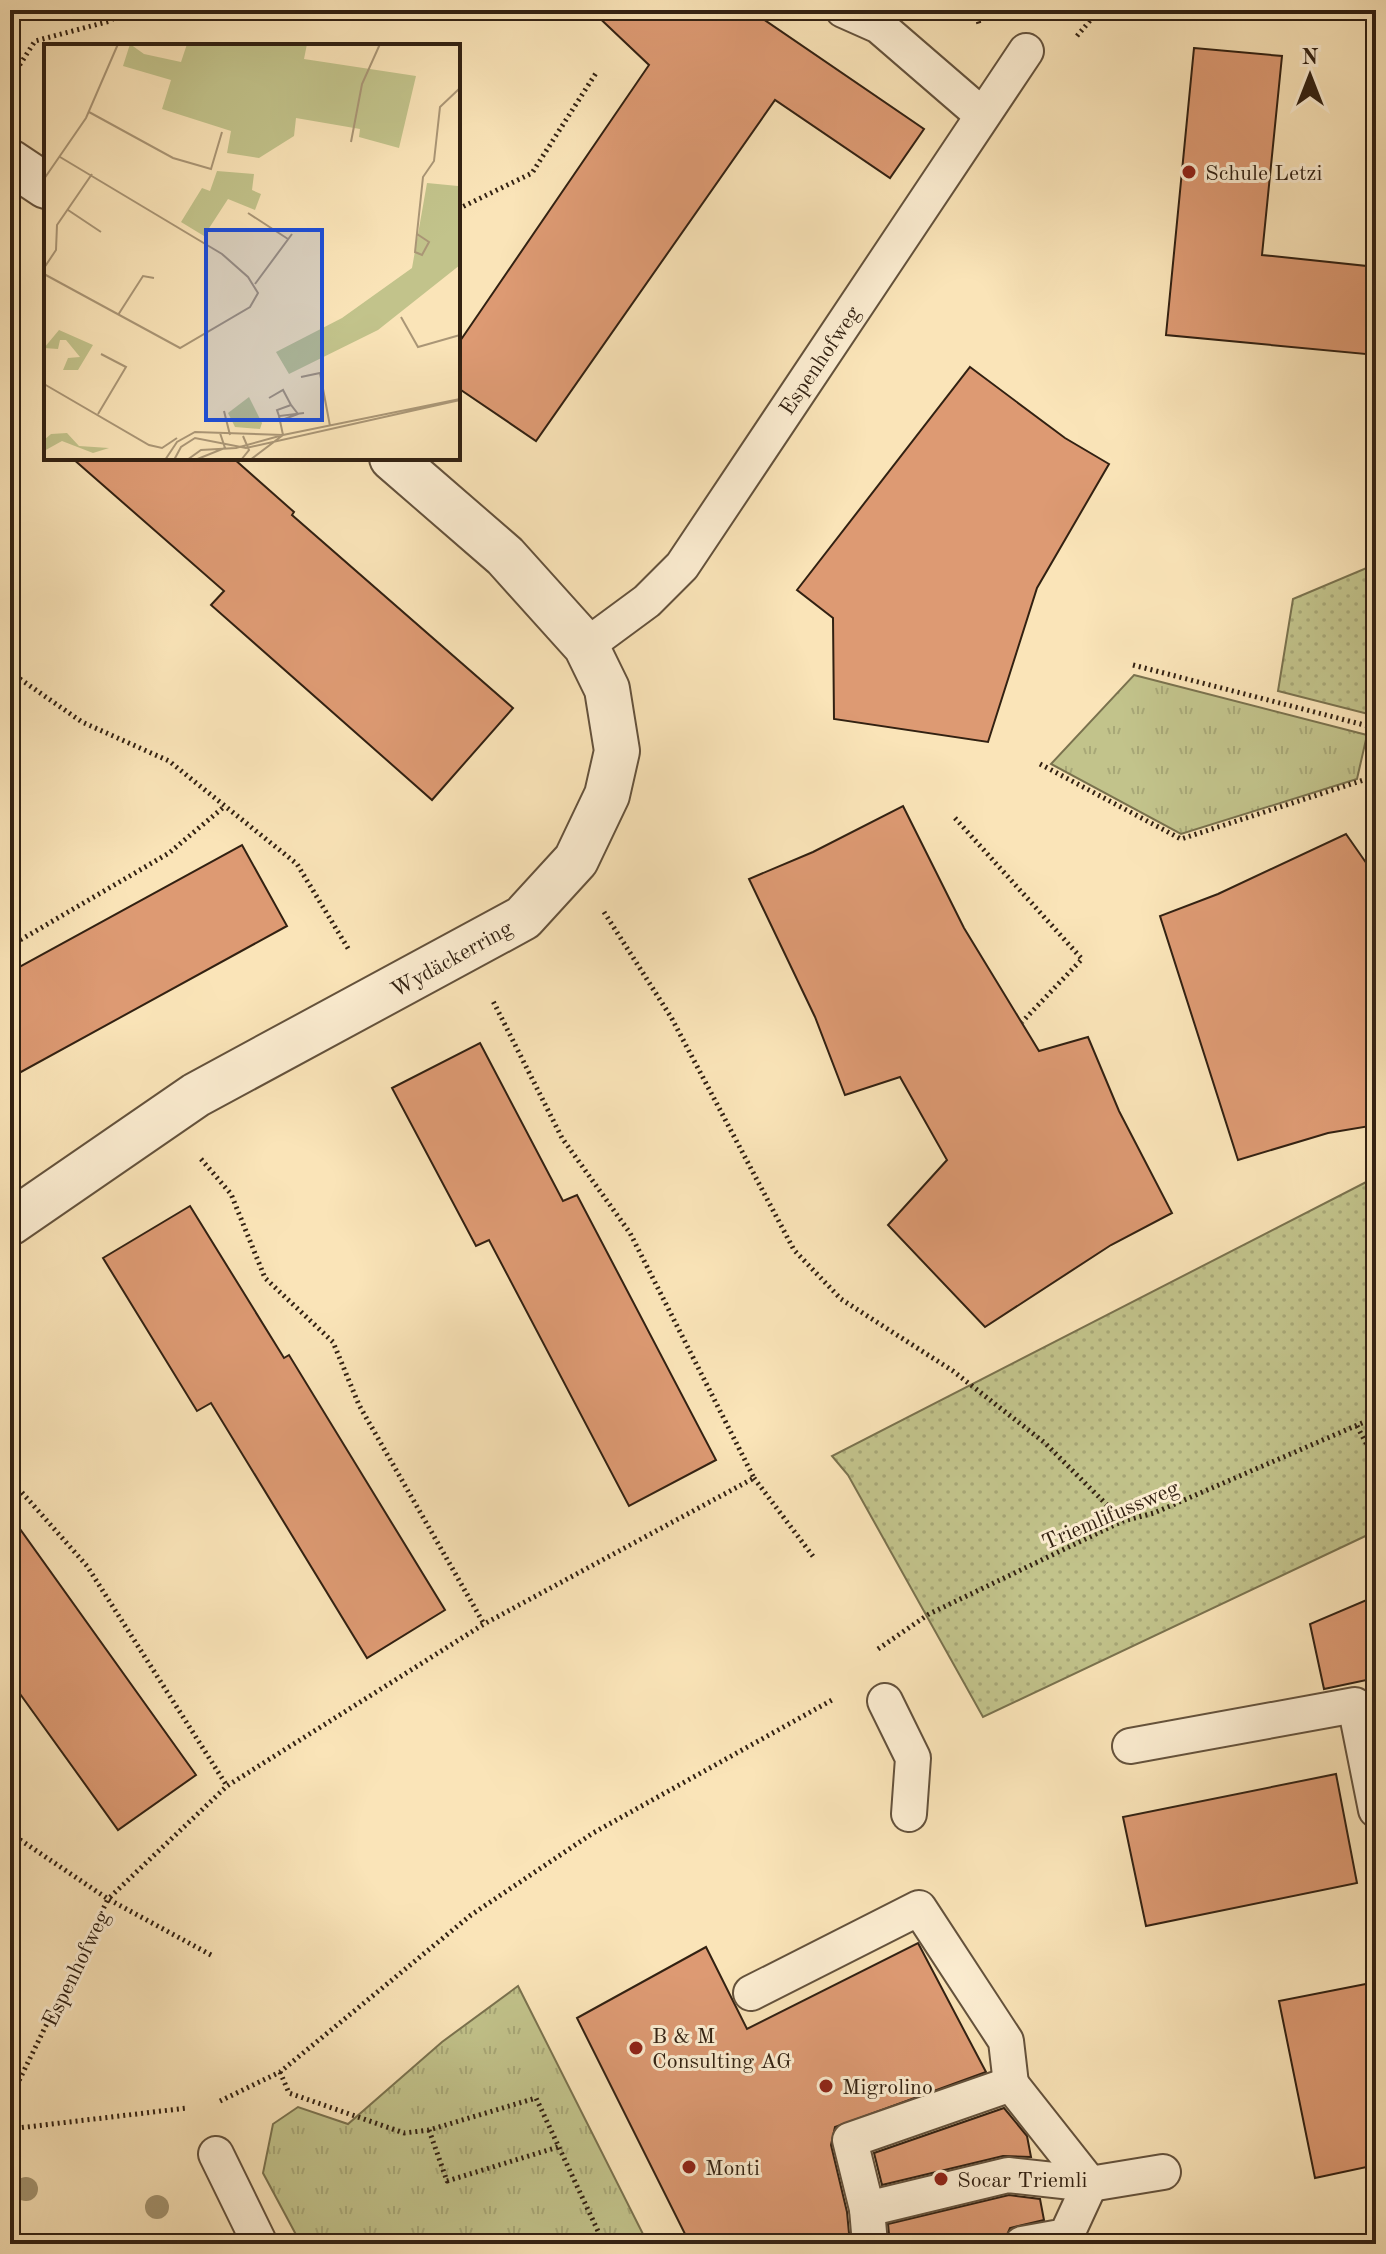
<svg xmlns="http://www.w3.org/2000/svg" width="1386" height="2254" viewBox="0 0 1386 2254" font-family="'Old Standard TT',serif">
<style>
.grass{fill:url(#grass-tufts);stroke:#7a724e;stroke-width:2}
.park{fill:url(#park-dots);stroke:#7a724e;stroke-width:2}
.building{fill:#dd9a73;stroke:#322112;stroke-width:2}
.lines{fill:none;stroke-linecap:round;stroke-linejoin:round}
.service-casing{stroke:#64523c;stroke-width:38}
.minor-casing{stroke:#64523c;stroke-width:48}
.path{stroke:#322112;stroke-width:5;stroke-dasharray:2 4;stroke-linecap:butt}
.service{stroke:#fcedd1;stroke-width:34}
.minor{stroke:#fcedd1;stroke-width:44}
.tree{fill:#a49470}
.poi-dot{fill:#8f2418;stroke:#fcedd1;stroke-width:3}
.labels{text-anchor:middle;stroke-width:6;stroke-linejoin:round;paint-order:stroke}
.poi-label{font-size:22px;fill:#322112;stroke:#fcedd1;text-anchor:start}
.street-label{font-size:22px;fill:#322112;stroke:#fcedd1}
.inset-road{fill:none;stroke:#aa9676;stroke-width:2}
.view{fill:#1d4ed8;fill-opacity:0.15;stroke:#1d4ed8;stroke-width:4}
.inset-edge{fill:none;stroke:#322112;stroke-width:4}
</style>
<defs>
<pattern id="grass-tufts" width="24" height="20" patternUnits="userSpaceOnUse" patternTransform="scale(2)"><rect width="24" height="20" fill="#c2c38b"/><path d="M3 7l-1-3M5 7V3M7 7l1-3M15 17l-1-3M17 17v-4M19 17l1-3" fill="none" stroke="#a7a777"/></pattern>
<pattern id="park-dots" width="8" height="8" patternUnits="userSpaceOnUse" patternTransform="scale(2)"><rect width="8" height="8" fill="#c2c38b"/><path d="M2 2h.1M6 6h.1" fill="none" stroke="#a7a777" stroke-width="1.8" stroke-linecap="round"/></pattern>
</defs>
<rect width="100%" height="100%" fill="#fae4b8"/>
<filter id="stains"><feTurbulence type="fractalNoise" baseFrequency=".0025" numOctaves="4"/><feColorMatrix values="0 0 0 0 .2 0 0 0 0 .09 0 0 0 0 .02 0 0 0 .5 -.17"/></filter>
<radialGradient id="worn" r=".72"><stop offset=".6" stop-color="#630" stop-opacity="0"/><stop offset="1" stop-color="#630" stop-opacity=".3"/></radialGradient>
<g class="grass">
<path d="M1134 675 1367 735 1357 779 1181 834 1051 764Z"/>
<path d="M518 1986 648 2244H301L263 2173 273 2124 298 2107 348 2124 442 2042Z"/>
</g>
<g class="park">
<path d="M1376 564V716L1278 691 1293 599Z"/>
<path d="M1376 1177V1531L983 1717 848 1475 832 1456Z"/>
</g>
<g class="building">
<path d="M591 10H750L924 129 890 178 775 100 536 441 458 388V344L649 65Z"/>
<path d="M1194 48 1282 56 1262 255 1376 267V355L1166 335Z"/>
<path d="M970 367 1065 438 1109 464 1037 588 988 742 834 719 833 618 797 590Z"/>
<path d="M72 458H233L294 512 292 515 513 708 432 800 211 605 224 591Z"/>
<path d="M903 806 964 928 1039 1051 1088 1037 1119 1111 1172 1213 1111 1245 985 1327 888 1225 947 1160 900 1077 845 1095 815 1017 749 879 813 852Z"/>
<path d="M1346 834 1376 877V1125L1328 1133 1238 1160 1160 916 1218 894Z"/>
<path d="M242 845 287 926 10 1078V972Z"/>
<path d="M480 1043 563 1201 577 1195 716 1460 629 1506 489 1240 476 1246 392 1088Z"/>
<path d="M190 1206 284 1358 289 1355 445 1610 367 1658 211 1403 197 1411 103 1258Z"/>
<path d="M10 1515 196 1775 118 1830 10 1680Z"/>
<path d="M1376 1596V1678L1324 1689 1310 1624Z"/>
<path d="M1336 1774 1357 1883 1146 1926 1123 1817Z"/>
<path d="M918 1943 986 2072 835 2127 831 2145 847 2212 850 2244H690L577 2018 706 1947 747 2029Z"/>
<path d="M1376 1982V2165L1315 2178 1279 2001Z"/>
<path d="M1004 2108 1027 2136 1031 2157 1003 2156 882 2185 874 2153Z"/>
<path d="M1009 2195 1040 2199 1044 2220 1010 2228 1003 2244H890L888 2224Z"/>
</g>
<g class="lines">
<defs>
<g id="service">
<path d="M843 10 879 26 982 115"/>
<path d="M586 646 647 601 682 566 1026 51"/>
<path d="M885 1701 913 1758 909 1814"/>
<path d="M1130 1746 1355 1705 1376 1810"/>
<path d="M751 1993 919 1908 1006 2041 1011 2084"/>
<path d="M216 2154 260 2244"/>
<path d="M867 2209 850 2140 1011 2084 1090 2184 1066 2236 1022 2244"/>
<path d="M870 2244 867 2209 1008 2175 1090 2184 1163 2172"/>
</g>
<g id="minor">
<path d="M10 162 46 186"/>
<path d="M10 1223 196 1095 523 918 576 860 607 795 617 751 607 689 586 646 505 556 392 458"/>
</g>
</defs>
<use href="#service" class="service-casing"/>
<use href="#minor" class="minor-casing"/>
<g class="path">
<path d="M975 10 979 24"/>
<path d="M1310 10 1376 16"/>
<path d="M1077 36 1099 10"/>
<path d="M10 80 35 41 110 21 124 10"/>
<path d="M458 209 532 173 596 73"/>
<path d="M1133 665 1376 728"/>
<path d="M10 672 82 722 169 761 297 864 349 950"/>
<path d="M1040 764 1181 839 1376 776"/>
<path d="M955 818 1082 959 1022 1022"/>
<path d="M604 912 671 1017 794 1250 841 1299 953 1371 1045 1443 1123 1521"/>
<path d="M10 946 169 853 225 806"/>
<path d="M201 1159 231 1194 265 1278 333 1342 359 1405 484 1624"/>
<path d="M1357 1426 1376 1462"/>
<path d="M754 1478 815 1559"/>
<path d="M10 1479 87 1566 227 1786"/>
<path d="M878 1649 929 1614 1123 1521 1154 1513 1376 1417"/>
<path d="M10 1833 108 1899 10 2099"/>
<path d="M211 1955 108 1899 227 1786 484 1624 754 1478 630 1233 562 1138 493 1001"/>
<path d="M280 2072 289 2093 404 2133 429 2130 536 2098 604 2244"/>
<path d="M220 2101 280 2072 471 1915 593 1833 832 1700"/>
<path d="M10 2129 187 2108"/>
<path d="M429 2130 447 2181 558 2147"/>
</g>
<use href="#service" class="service"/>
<use href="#minor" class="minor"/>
</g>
<g class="tree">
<circle cx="26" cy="2189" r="12"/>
<circle cx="157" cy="2207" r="12"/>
</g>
<g class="poi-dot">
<circle cx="1189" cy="172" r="8"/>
<circle cx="636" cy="2048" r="8"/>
<circle cx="826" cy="2086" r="8"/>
<circle cx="689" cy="2167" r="8"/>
<circle cx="941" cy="2179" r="8"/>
</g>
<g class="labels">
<g class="poi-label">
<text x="1205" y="180">Schule Letzi</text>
<text x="652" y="2043">B &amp; M<tspan x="652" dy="25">Consulting AG</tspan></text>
<text x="842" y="2094">Migrolino</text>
<text x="705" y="2175">Monti</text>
<text x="957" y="2187">Socar Triemli</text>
</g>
<g class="street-label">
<text transform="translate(819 360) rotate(-56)" y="8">Espenhofweg</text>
<text transform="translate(451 958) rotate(-29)" y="8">Wydäckerring</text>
<text transform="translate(1110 1514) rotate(-23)" y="8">Triemlifussweg</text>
<text transform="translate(75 1968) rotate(-64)" y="8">Espenhofweg</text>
</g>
</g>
<g transform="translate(44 44)">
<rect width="416" height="416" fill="#fae4b8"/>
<path d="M205 353 218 379 216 385 191 383 184 369Z" fill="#c2c38b"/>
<path d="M383 139 414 142 416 221 334 286 245 330 232 308 298 274 368 224Z" fill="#c2c38b"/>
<path d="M173 127 210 130 208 146 217 150 211 166 184 155 160 192 137 178 158 144 166 147ZM15 286 49 301 34 326H19L24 314 36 313 22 296H16L14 305 0 304ZM23 389 35 402 65 404 49 409 18 397 0 407V396L7 390Z" fill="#c2c38b"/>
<path d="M86 0 100 10 137 18 143 0H263L260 15 372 32 355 104 315 93 316 85 252 74 250 92 215 114 183 109 187 87 118 65 127 36 79 22Z" fill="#c2c38b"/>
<path class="inset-road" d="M45 68 129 114 167 125 178 88M307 98 318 40 336 0M0 135 42 74 74 0M24 166 57 188M204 169 244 195M373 190 385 198 378 211 371 208 379 133 390 117 396 63 416 44M0 224 12 206 13 181 48 130M0 230 136 304 206 263 214 249 204 233 178 210 16 113M211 240 248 190M74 271 99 232 110 234M357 273 374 303 416 291M257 333 276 329 286 382M0 340 105 401 118 404 133 394M225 354 239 346 247 361M180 367 186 391M54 370 82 323 57 310M235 372 233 366 247 361 254 370 235 377M121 416 133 398 151 388 239 391 416 355M130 416 137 403 151 394 202 404 416 356M143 416 157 406 192 404 239 391 235 372 260 369M151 416 181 404 176 389M197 416 205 406 199 392M206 416 239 391M294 416H328"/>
<path class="view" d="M162 186H278V376H162Z"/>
<rect width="416" height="416" class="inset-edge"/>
</g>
<rect width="1386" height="2254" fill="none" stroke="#fae4b8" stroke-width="40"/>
<rect x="12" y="12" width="1362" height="2230" fill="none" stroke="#322112" stroke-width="4"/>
<rect x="20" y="20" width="1346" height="2214" fill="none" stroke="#322112" stroke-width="2"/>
<g transform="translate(1310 76)" stroke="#fcedd1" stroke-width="6" paint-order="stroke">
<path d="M0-6L14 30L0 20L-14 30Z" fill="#322112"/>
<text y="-12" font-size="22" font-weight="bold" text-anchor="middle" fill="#322112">N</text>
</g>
<rect width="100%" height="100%" filter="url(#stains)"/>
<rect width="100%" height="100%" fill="url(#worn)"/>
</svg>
